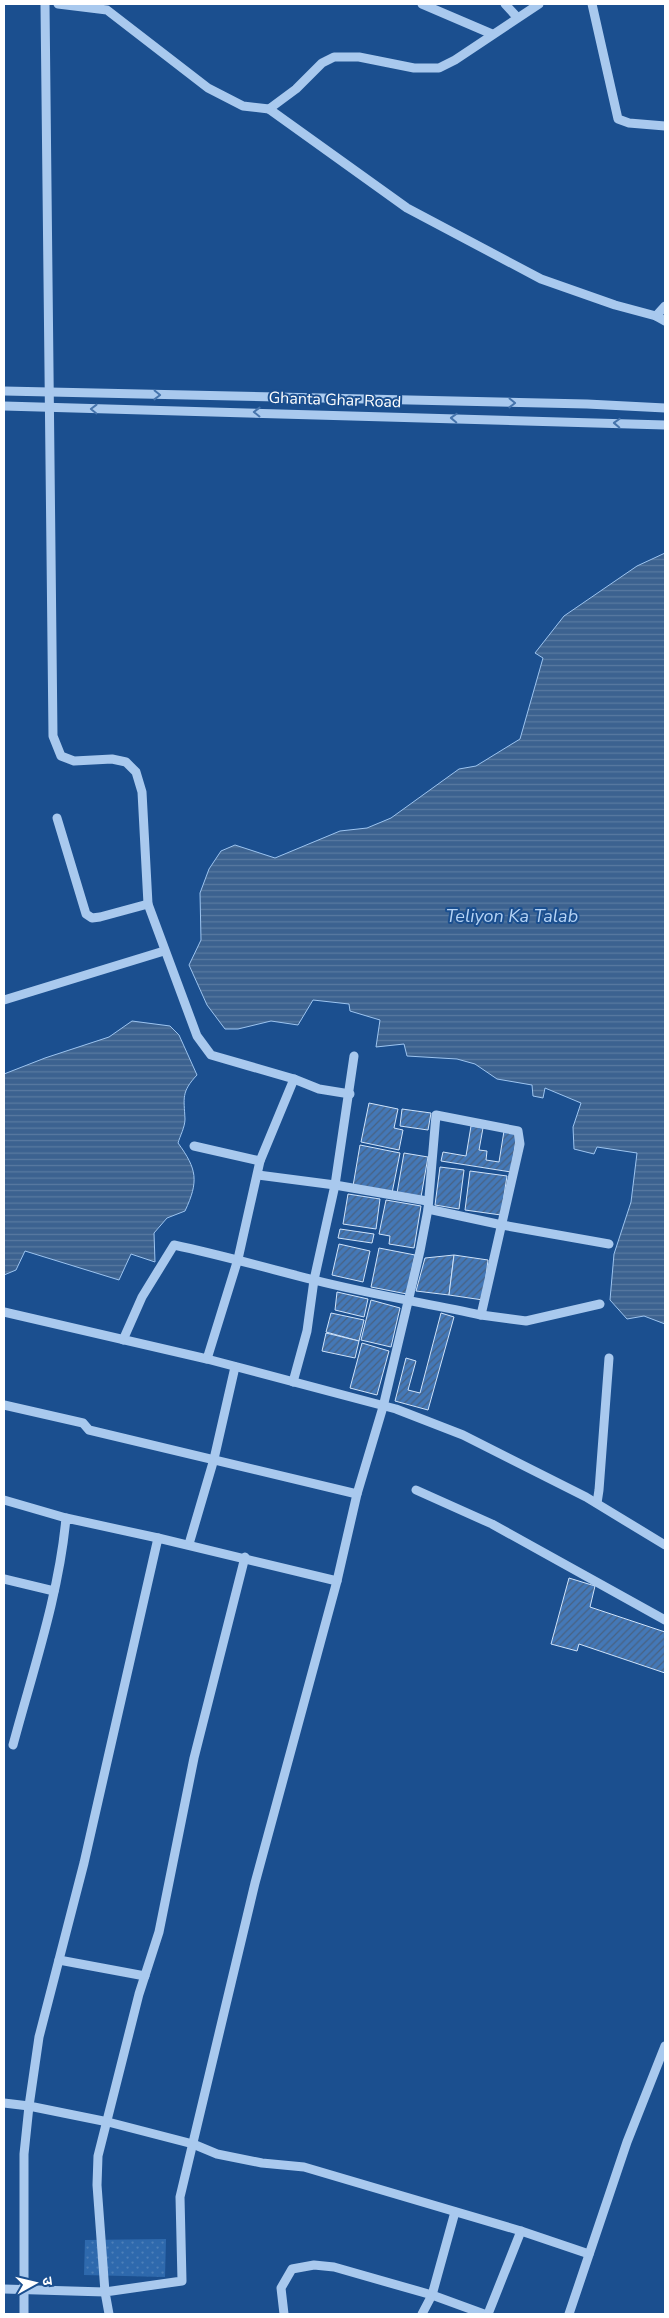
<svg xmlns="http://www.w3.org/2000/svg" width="669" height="2318" viewBox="0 0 669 2318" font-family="'Nunito Sans','Noto Sans Devanagari',sans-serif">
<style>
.green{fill:url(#green-dots)}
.water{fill:url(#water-rules);stroke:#9cc4f0}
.building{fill:url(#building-hatch);stroke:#cfe3fa}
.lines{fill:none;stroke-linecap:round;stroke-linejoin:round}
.minor{stroke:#a9c9ee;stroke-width:9}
.oneway{stroke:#4674ac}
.labels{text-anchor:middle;stroke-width:4;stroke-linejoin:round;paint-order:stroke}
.street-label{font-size:16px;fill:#fff;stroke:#1b4f8f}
.water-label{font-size:18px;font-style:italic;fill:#b5d3f5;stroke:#1b4f8f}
</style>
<defs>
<pattern id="green-dots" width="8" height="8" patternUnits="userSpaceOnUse" patternTransform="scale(1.25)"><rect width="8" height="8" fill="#2e69ad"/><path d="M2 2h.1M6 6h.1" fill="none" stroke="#4d80b9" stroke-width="1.8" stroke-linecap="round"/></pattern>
<pattern id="water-rules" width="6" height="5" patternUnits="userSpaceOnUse" patternTransform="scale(1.25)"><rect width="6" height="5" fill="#3c6290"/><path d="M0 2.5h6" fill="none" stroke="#597aa1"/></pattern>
<pattern id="building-hatch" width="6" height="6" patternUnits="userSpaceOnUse" patternTransform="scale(1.25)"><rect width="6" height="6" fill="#4478b7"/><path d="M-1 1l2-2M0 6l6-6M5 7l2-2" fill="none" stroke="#486282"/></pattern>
</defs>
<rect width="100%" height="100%" fill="#1b4f8f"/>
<path class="green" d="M166 2239 165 2277 84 2275 85 2240Z"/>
<g class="water">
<path d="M665 553V1324L644 1316 627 1319 610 1300 614 1254 631 1202 637 1153 597 1147 594 1154 574 1149 573 1127 581 1103 545 1088 543 1098 533 1096 532 1085 497 1079 475 1064 457 1059 407 1056 404 1044 376 1047 380 1020 350 1011 349 1004 313 1000 298 1025 271 1021 238 1029H225L207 1005 189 965 201 940 200 893 209 869 221 851 235 845 275 858 340 831 367 828 391 818 459 769 476 766 520 739 543 658 535 653 564 616 637 566Z"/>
<path d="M132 1021 170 1026 179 1035 197 1075C181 1092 184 1098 185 1119 185 1127 180 1136 178 1143 197 1169 199 1181 185 1211L167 1218 154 1233 155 1262 131 1254 119 1280 25 1251 16 1270 4 1275V1074L45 1058 109 1037Z"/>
</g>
<g class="building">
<path d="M369 1103 398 1109 394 1128 403 1130 399 1150 361 1142Z"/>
<path d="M402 1109 431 1113 428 1130 400 1126Z"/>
<path d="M471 1126 483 1128 479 1150 487 1151 486 1160 499 1162 504 1131 517 1133 511 1172 441 1161 443 1152 466 1156Z"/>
<path d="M360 1145 400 1153 392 1193 353 1186Z"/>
<path d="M404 1153 428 1157 421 1197 397 1193Z"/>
<path d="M440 1167 464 1170 459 1209 435 1205Z"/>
<path d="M470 1171 507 1176 501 1215 465 1210Z"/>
<path d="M348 1194 380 1199 376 1229 343 1224Z"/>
<path d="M386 1200 421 1206 414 1248 389 1244 390 1236 379 1234Z"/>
<path d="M340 1229 374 1234 372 1243 338 1238Z"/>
<path d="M339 1244 370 1251 363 1282 332 1275Z"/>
<path d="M379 1248 415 1255 407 1294 371 1287Z"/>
<path d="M454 1255 449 1295 416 1291 425 1258Z"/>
<path d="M454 1255 488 1260 483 1300 449 1295Z"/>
<path d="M337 1292 368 1299 364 1317 335 1310Z"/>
<path d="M371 1300 400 1308 391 1347 361 1340Z"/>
<path d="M331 1313 364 1320 359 1341 326 1332Z"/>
<path d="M441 1313 454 1317 428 1410 395 1401 406 1358 416 1361 408 1390 420 1393Z"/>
<path d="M326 1333 359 1341 355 1358 322 1351Z"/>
<path d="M362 1343 389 1351 377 1395 350 1388Z"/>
<path d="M569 1578 595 1586 590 1607 665 1632V1673L579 1644 577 1651 551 1644Z"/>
</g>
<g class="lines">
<g class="minor">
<path d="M58 4 107 10 208 88 243 106 269 109 296 89 322 63 334 57H359L414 68H439L455 60 539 4"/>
<path d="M422 4 492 34"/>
<path d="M505 4 517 17"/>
<path d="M592 4 618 119 629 123 665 126"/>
<path d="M269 109 407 208 541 279 615 305 656 316 665 306"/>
<path d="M656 316 665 321"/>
<path d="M4 391 587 404 665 408"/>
<path d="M4 406 665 425"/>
<path d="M57 818 86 914 92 918 100 917 148 904"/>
<path d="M4 1000 164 951"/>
<path d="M294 1079 319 1089 350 1094"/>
<path d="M194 1146 260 1161"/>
<path d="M258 1175 335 1185 427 1201"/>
<path d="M428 1209 502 1225 609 1244"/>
<path d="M4 1312 207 1359 238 1259 260 1161 294 1079 211 1055 197 1036 148 904 142 792 136 772 126 762 112 759 74 761 61 756 53 736 45 4"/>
<path d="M481 1315 526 1321 600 1304"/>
<path d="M207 1359 396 1409 463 1435 586 1497 665 1545"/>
<path d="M293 1382 307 1331 314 1280 335 1185 354 1056"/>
<path d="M4 1405 83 1423 89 1430 357 1494"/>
<path d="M416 1490 492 1524 665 1620"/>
<path d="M4 1500 66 1518"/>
<path d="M597 1503 599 1490 609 1358"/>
<path d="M189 1544 214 1459 235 1367"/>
<path d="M4 1579 54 1591"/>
<path d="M337 1581 158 1538 84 1863 39 2037 29 2106 108 2122 193 2144 217 2154 262 2163 304 2167 521 2231 589 2254"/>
<path d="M13 1745C33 1670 59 1595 66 1518L158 1538"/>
<path d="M59 1960 145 1976"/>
<path d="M4 2103 29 2106 24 2154V2314"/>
<path d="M4 2289 105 2292 97 2185 98 2156 139 1994 159 1932 194 1758 245 1557"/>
<path d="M109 2314 105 2292 182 2281 180 2197 255 1883 337 1581 357 1494 383 1407 420 1251 428 1209 436 1115 518 1131 520 1144 481 1315C425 1303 369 1294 314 1280 267 1268 221 1255 174 1245L142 1297 123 1340"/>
<path d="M284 2314 281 2288 292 2269 314 2265 334 2267 432 2295 484 2314"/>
<path d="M422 2314 432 2295 455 2212"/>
<path d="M488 2314 521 2231"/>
<path d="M569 2314 627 2142 665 2046"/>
</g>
</g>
<defs><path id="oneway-chevron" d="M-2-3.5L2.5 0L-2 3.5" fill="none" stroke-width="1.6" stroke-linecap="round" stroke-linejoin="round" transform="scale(1.25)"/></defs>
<g class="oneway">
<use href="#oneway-chevron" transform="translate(157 395) rotate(1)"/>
<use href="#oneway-chevron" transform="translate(512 403) rotate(1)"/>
<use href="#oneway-chevron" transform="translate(94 409) rotate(-179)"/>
<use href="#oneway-chevron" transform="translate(257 412) rotate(-179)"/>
<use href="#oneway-chevron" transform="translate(454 418) rotate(-178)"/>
<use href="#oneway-chevron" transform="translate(617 423) rotate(-178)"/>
</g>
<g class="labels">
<g class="street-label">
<text transform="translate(335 399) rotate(2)" y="6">Ghanta Ghar Road</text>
</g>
<g class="water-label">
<text x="512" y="922">Teliyon Ka Talab</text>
</g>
</g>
<rect width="669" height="2318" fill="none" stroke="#ffffff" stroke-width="10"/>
<g transform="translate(35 2283) rotate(82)" stroke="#1b4f8f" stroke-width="4" paint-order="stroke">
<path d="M0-4L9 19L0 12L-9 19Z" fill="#ffffff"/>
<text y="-8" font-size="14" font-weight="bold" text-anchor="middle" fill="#ffffff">उ</text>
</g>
</svg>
